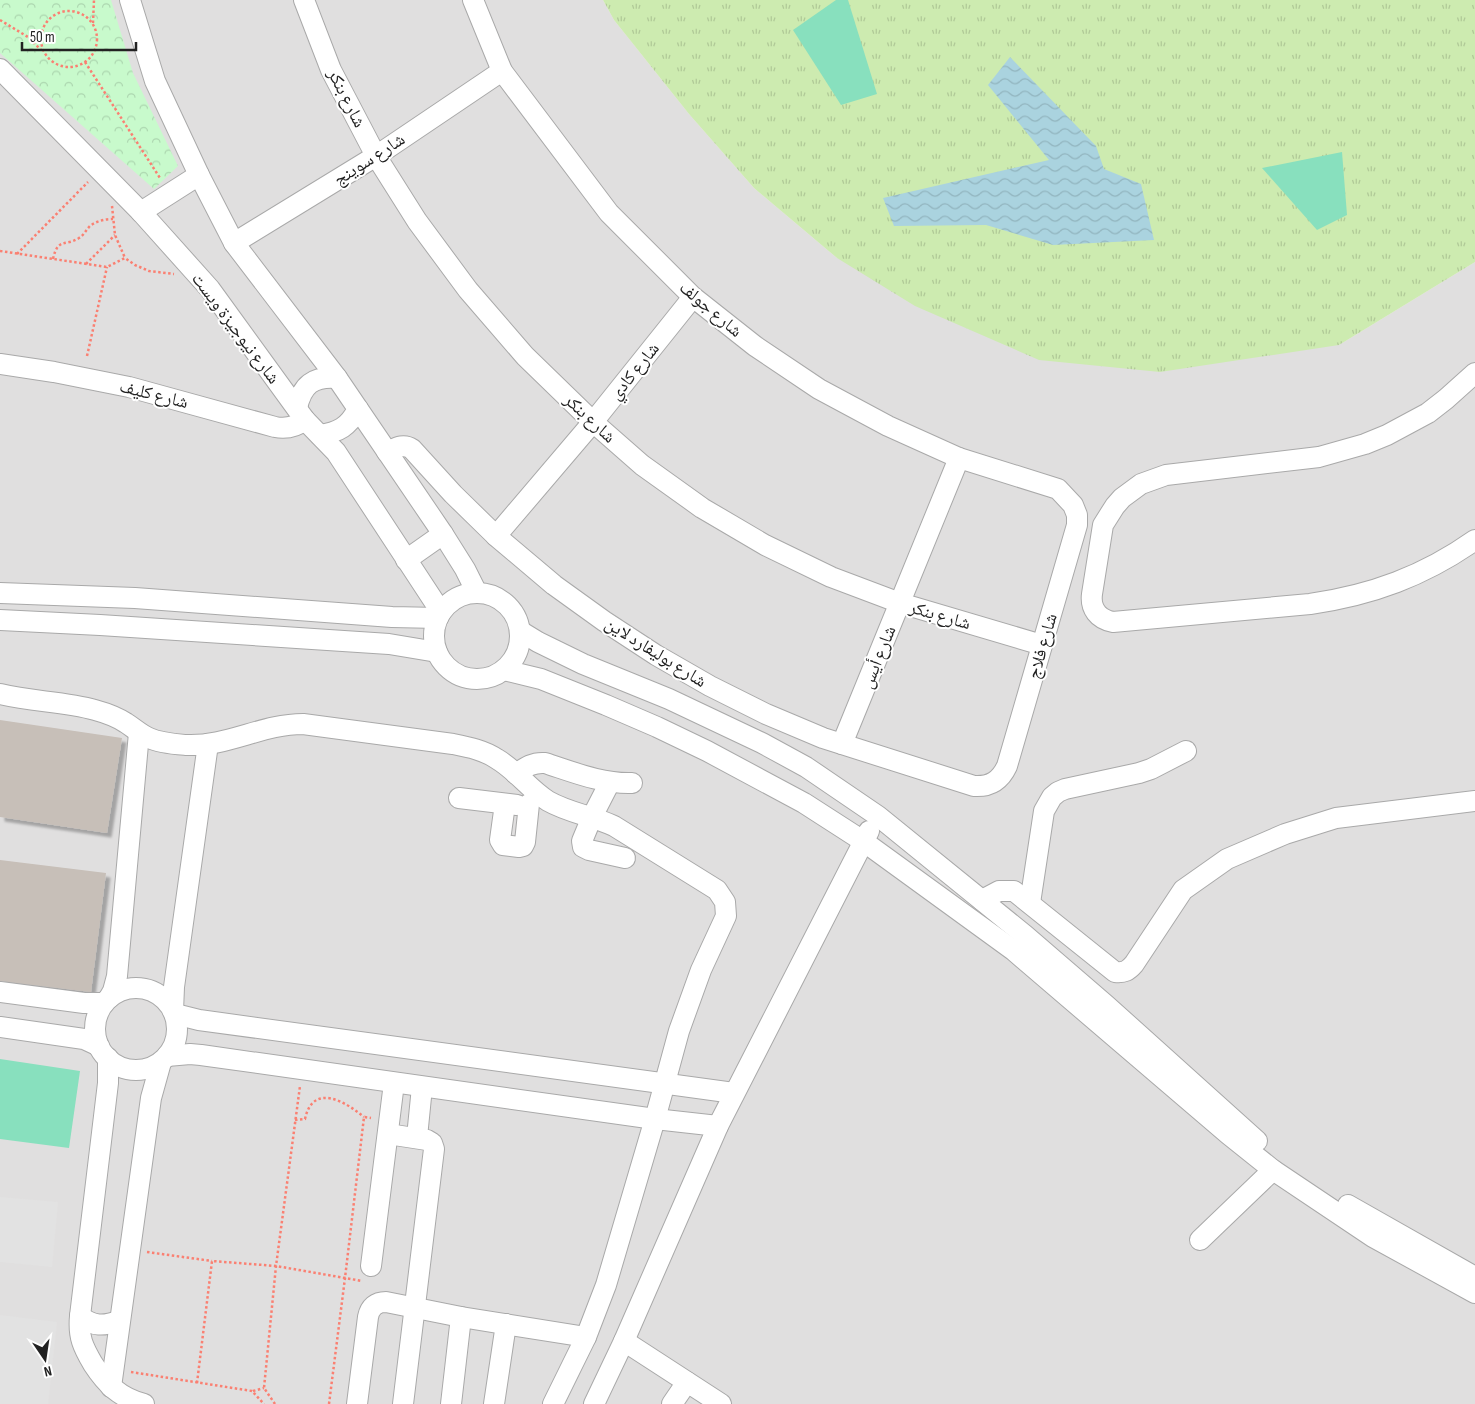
<svg xmlns="http://www.w3.org/2000/svg" width="1475" height="1404" viewBox="0 0 1475 1404" font-family="'Sofia Sans Condensed','Noto Naskh Arabic',sans-serif">
<style>
.residential{fill:#e0dfdf}
.grass{fill:url(#grass-tufts)}
.park{fill:url(#park-crowns)}
.pitch{fill:#88e0be}
.parking{fill:#e2e2e2}
.water{fill:url(#water-waves)}
.building{fill:#c7bfb8;filter:url(#shadow)}
.lines{fill:none;stroke-linecap:round;stroke-linejoin:round}
.minor-casing{stroke:#a9a9a9;stroke-width:22}
.path{stroke:#fa8072;stroke-width:2.5;stroke-dasharray:2.5 2.5;stroke-linecap:butt}
.minor{stroke:#fff;stroke-width:20}
.labels{text-anchor:middle;stroke-width:4;stroke-linejoin:round;paint-order:stroke}
.street-label{font-size:18px;fill:#222;stroke:#fff}
</style>
<defs>
<pattern id="grass-tufts" width="24" height="20" patternUnits="userSpaceOnUse" patternTransform="scale(1.25)"><rect width="24" height="20" fill="#cdebb0"/><path d="M3 7l-1-3M5 7V3M7 7l1-3M15 17l-1-3M17 17v-4M19 17l1-3" fill="none" stroke="#b0c997"/></pattern>
<pattern id="park-crowns" width="20" height="18" patternUnits="userSpaceOnUse" patternTransform="scale(1.25)"><rect width="20" height="18" fill="#c8facc"/><path d="M2 6a3 3 0 1 1 6 0M12 15a3 3 0 1 1 6 0" fill="none" stroke="#acd6af"/></pattern>
<pattern id="water-waves" width="16" height="10" patternUnits="userSpaceOnUse" patternTransform="scale(1.25)"><rect width="16" height="10" fill="#aad3df"/><path d="M0 5q4-4 8 0t8 0" fill="none" stroke="#92b5bf"/></pattern>
<filter id="shadow"><feDropShadow dx="4.5" dy="4.5" stdDeviation="1" flood-color="#0004"/></filter>
</defs>
<rect width="100%" height="100%" fill="#f2efe9"/>
<path class="residential" d="M0 0H603L614 20 689 114 754 188 837 258 1339 345 1475 262V1404H0Z"/>
<path class="grass" d="M603 0H1475V262L1339 345 1160 372 1039 360 915 306 837 258 754 188 689 114 614 20Z"/>
<path class="park" d="M0 0H111L133 73 178 166 154 189 0 53Z"/>
<g class="pitch">
<path d="M836 0H848L877 94 841 105 793 30Z"/>
<path d="M1342 152 1347 215 1317 230 1262 168Z"/>
<path d="M0 1059 80 1071 69 1148 0 1139Z"/>
</g>
<g class="parking">
<path d="M0 1197 58 1202 52 1267 0 1262Z"/>
<path d="M0 1315 57 1322 48 1404H0Z"/>
</g>
<path class="water" d="M1010 57 1096 146 1104 169 1141 184 1154 240 1053 245 986 225 894 226 883 198 1049 160 988 85Z"/>
<g class="building">
<path d="M0 720 122 738 107 833 0 817Z"/>
<path d="M0 860 106 873 91 992 0 981Z"/>
</g>
<g class="lines">
<defs>
<g id="minor">
<path d="M130 0 155 81 199 175 234 243 337 378 443 534 465 569 477 593"/>
<path d="M304 0 331 70 376 156 417 221 468 290 525 356 593 422 642 465 702 508 765 545 831 577 900 603 1042 645"/>
<path d="M0 69 141 212 210 289 305 420 336 452 441 612"/>
<path d="M141 212 199 175"/>
<path d="M234 243 376 156 502 71"/>
<path d="M0 364 54 372 129 387 275 427C286 429 296 427 305 420"/>
<path d="M1475 373 1446 399 1428 413 1387 435 1365 444 1319 457 1166 475 1141 484 1122 498 1115 506 1103 525 1092 594C1090 609 1098 619 1113 622L1310 604C1372 595 1424 576 1475 540"/>
<path d="M297 408C302 385 313 376 337 378"/>
<path d="M320 435C339 432 348 427 358 409"/>
<path d="M387 452C396 448 403 443 412 449L453 494 496 536 554 585 604 621 656 655 710 686 766 714 823 738 974 786C990 787 1000 781 1007 766L1077 525V515L1073 505 1058 489 959 458 888 426 819 389 755 346 693 297 609 213 502 71 473 0"/>
<path d="M496 536 593 422 693 297"/>
<path d="M406 560 443 534"/>
<circle cx="477" cy="636" r="43"/>
<path d="M0 593 135 598 392 617 438 618"/>
<path d="M0 620 100 625 389 644 437 652"/>
<path d="M520 631 538 642 583 664 669 699 762 743 806 767 878 816 1026 936 1106 1005 1257 1141"/>
<path d="M504 670 541 679 606 705 657 727 707 751 804 803 863 841 1013 950 1228 1134 1273 1170 1373 1237 1475 1293"/>
<path d="M0 694C31 702 64 701 95 710 106 713 117 717 126 723 134 728 140 734 149 738 160 743 174 744 186 745 227 747 262 724 303 724L453 744C468 747 484 750 497 759 516 770 529 789 548 801 569 813 593 816 614 826L717 890 725 902 726 916 701 970 679 1031 655 1119 606 1285 586 1337 553 1404"/>
<path d="M842 744 959 458"/>
<path d="M516 774C526 767 533 762 545 763 573 772 602 784 632 783"/>
<path d="M610 782 592 817 582 841 583 847 589 850 625 858"/>
<path d="M459 798 517 805"/>
<path d="M505 804 500 840 503 845 519 847 523 846 525 842 529 804"/>
<path d="M982 900 999 891H1014L1115 972C1124 973 1128 971 1134 964L1183 890 1227 859 1285 834 1336 818 1475 801"/>
<path d="M1030 903 1044 811 1052 797 1058 792 1065 789 1139 773 1151 769 1186 751"/>
<circle cx="136" cy="1029" r="41"/>
<path d="M0 992 84 1003H104"/>
<path d="M109 998 113 991 117 976 139 733"/>
<path d="M173 1011 174 987 208 744"/>
<path d="M175 1014 199 1020 734 1093"/>
<path d="M0 1027 84 1039 99 1046"/>
<path d="M167 1056 190 1054 201 1055 655 1119 718 1126"/>
<path d="M108 1058V1083L80 1316C78 1337 83 1347 93 1364 106 1384 120 1398 144 1404"/>
<path d="M388 1134 427 1140 432 1143 434 1149 403 1404"/>
<path d="M417 1137 422 1087"/>
<path d="M1348 1205 1475 1277"/>
<path d="M1200 1240 1273 1170"/>
<path d="M371 1266 394 1083"/>
<path d="M80 1316C93 1327 104 1326 119 1321"/>
<path d="M624 1341 721 1404"/>
<path d="M111 1387 151 1098 161 1062"/>
<path d="M357 1404 368 1317C370 1307 376 1302 386 1302L461 1317 586 1337"/>
<path d="M451 1404 461 1317"/>
<path d="M494 1404 506 1324"/>
<path d="M594 1404 624 1341 718 1126 869 831"/>
<path d="M672 1404 687 1382"/>
</g>
</defs>
<use href="#minor" class="minor-casing"/>
<g class="path">
<circle cx="69" cy="39" r="28"/>
<path d="M0 20 28 37 41 50"/>
<path d="M93 23 94 0"/>
<path d="M85 62 160 178"/>
<path d="M112 206 115 235 125 258"/>
<path d="M0 251 107 267 125 258 135 265 149 271 174 274"/>
<path d="M17 254 88 182"/>
<path d="M53 259C58 237 65 247 79 238 84 235 86 230 90 226 96 221 105 219 113 219"/>
<path d="M86 264 115 235"/>
<path d="M87 356 107 267"/>
<path d="M295 1120 305 1119C313 1082 346 1102 364 1117"/>
<path d="M147 1252 212 1261"/>
<path d="M131 1372 252 1391 264 1404"/>
<path d="M197 1383 212 1261 276 1266 345 1278 364 1117 371 1118"/>
<path d="M253 1391 264 1388"/>
<path d="M275 1404 264 1388 276 1266 300 1086"/>
<path d="M329 1404 345 1278 362 1281"/>
</g>
<use href="#minor" class="minor"/>
</g>
<g class="labels">
<g class="street-label">
<text transform="translate(347 98) rotate(63)" y="6">شارع بنكر</text>
<text transform="translate(369 159) rotate(-33)" y="6">شارع سوينج</text>
<text transform="translate(711 309) rotate(40)" y="6">شارع جولف</text>
<text transform="translate(236 328) rotate(53)" y="6">شارع نيوجيزة ويست</text>
<text transform="translate(634 371) rotate(-51)" y="6">شارع كادي</text>
<text transform="translate(154 394) rotate(14)" y="6">شارع كليف</text>
<text transform="translate(590 418) rotate(43)" y="6">شارع بنكر</text>
<text transform="translate(940 615) rotate(16)" y="6">شارع بنكر</text>
<text transform="translate(1042 646) rotate(-74)" y="6">شارع فلاج</text>
<text transform="translate(656 652) rotate(32)" y="6">شارع بوليفارد لاين</text>
<text transform="translate(878 657) rotate(-68)" y="6">شارع أيس</text>
</g>
</g>
<g transform="translate(45 1359) rotate(167)" stroke="#ffffff" stroke-width="4" paint-order="stroke">
<path d="M0-4L9 19L0 12L-9 19Z" fill="#222222"/>
<text y="-8" font-size="14" font-weight="bold" text-anchor="middle" fill="#222222">N</text>
</g>
<path d="M22 42v8h114v-8" fill="none" stroke="#222222" stroke-width="2.5"/>
<text x="30" y="42" font-size="15" fill="#222222" stroke="#ffffff" stroke-width="4" paint-order="stroke">50 m</text>
</svg>
